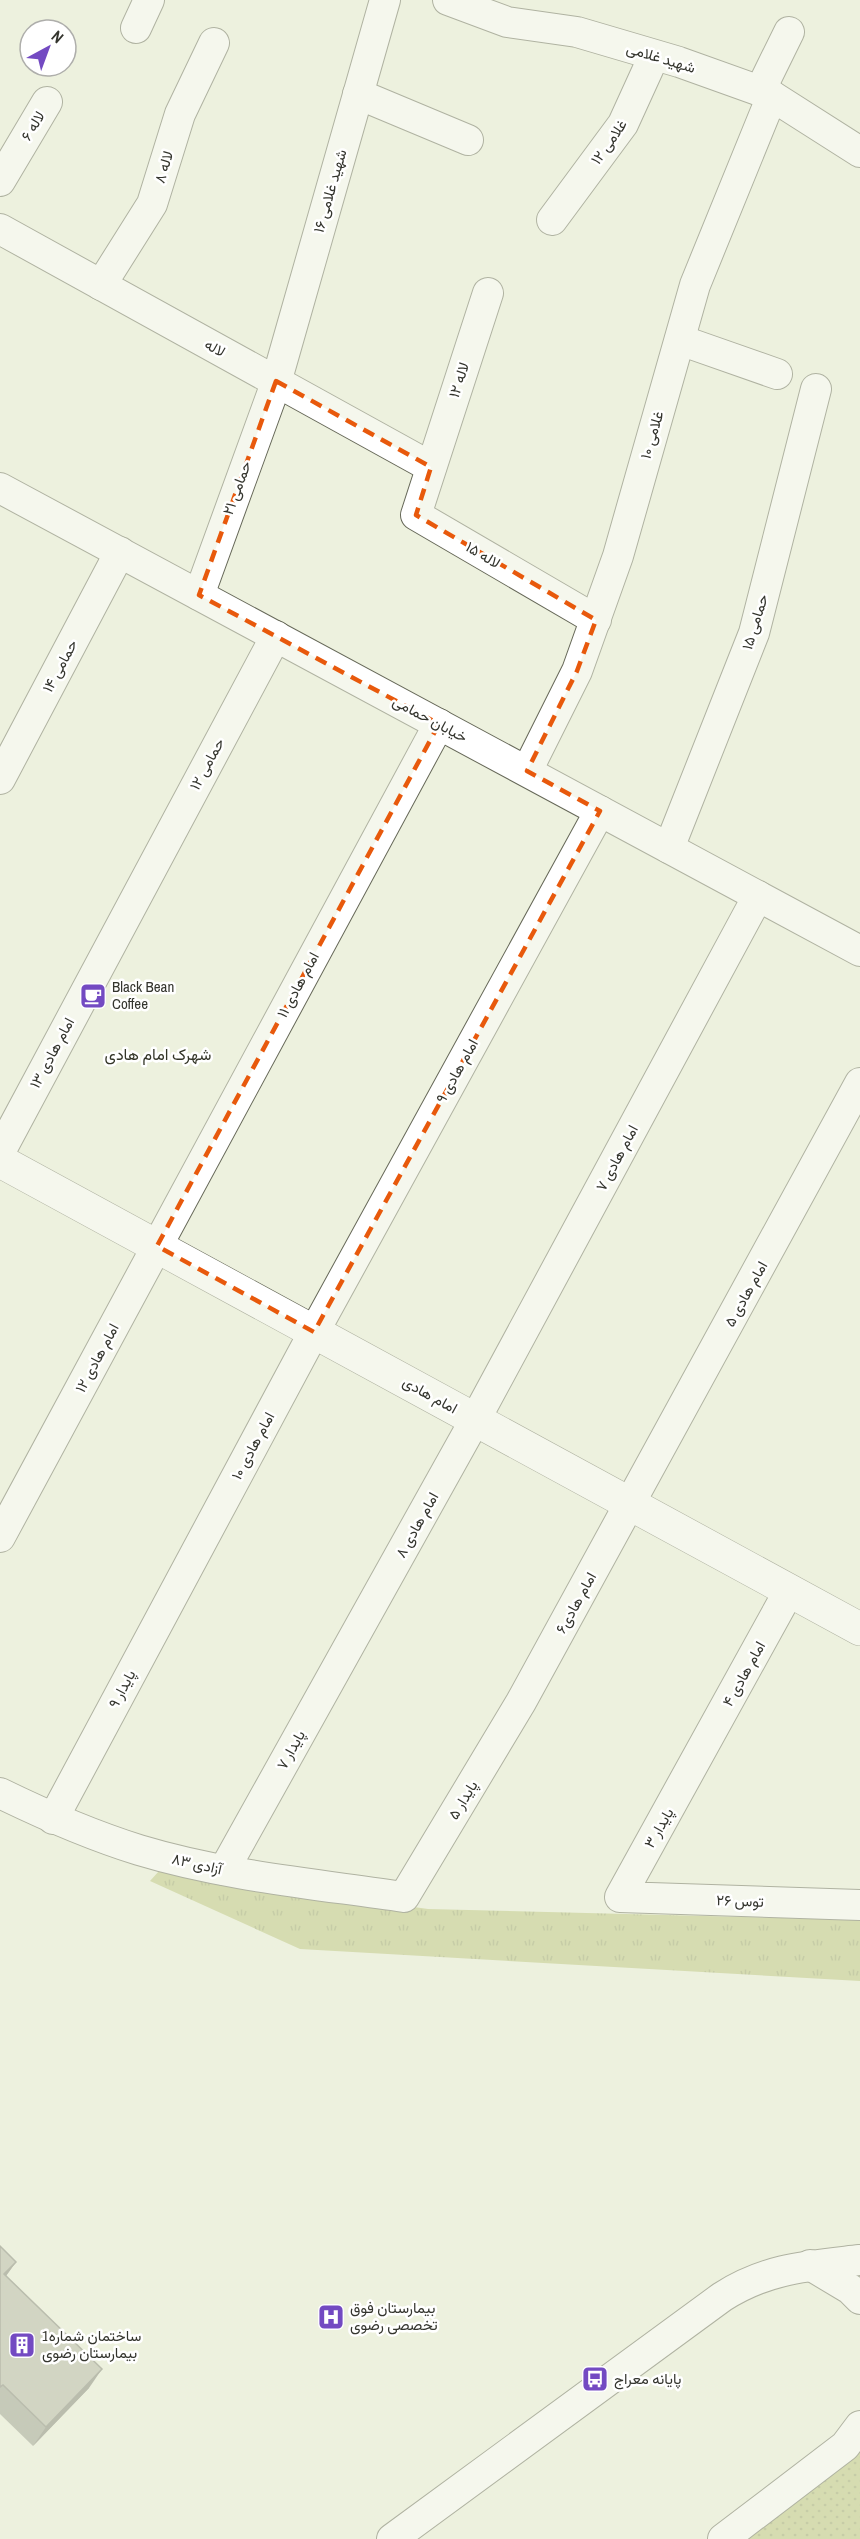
<svg xmlns="http://www.w3.org/2000/svg" width="860" height="2539" viewBox="0 0 860 2539" font-family="'Archivo Narrow',Vazirmatn,sans-serif">
<style>
.park{fill:url(#park-tufts)}
.garden{fill:url(#garden-dots)}
.lines{fill:none;stroke-linecap:round;stroke-linejoin:round}
.minor-casing{stroke:#666858;stroke-width:32}
.major-casing{stroke:#666858;stroke-width:34}
.minor{stroke:#fff;stroke-width:30}
.major{stroke:#fff;stroke-width:33}
.wall{fill:#989b8c}
.shaded-wall{fill:#7c7e72}
.building{fill:#b1b4a3;stroke:#7c7e72;stroke-width:1.5}
.marked{fill:none;stroke:#e8590c;stroke-width:4.5;stroke-dasharray:12 8;stroke-linejoin:round}
.labels{text-anchor:middle;stroke-width:5;stroke-linejoin:round;paint-order:stroke}
.street-label{font-size:15px;fill:#34352e;stroke:#fff}
.poi-label{font-size:15px;fill:#34352e;stroke:#fff;text-anchor:start}
.neighbourhood-label{font-size:16px;fill:#333527;stroke:#fff}
</style>
<defs>
<pattern id="park-tufts" width="24" height="20" patternUnits="userSpaceOnUse" patternTransform="scale(1.5)"><rect width="24" height="20" fill="#bac47a"/><path d="M3 7l-1-3M5 7V3M7 7l1-3M15 17l-1-3M17 17v-4M19 17l1-3" fill="none" stroke="#98a064"/></pattern>
<pattern id="garden-dots" width="8" height="8" patternUnits="userSpaceOnUse" patternTransform="scale(1.5)"><rect width="8" height="8" fill="#bac47a"/><path d="M2 2h.1M6 6h.1" fill="none" stroke="#98a064" stroke-width="1.8" stroke-linecap="round"/></pattern>
</defs>
<rect width="100%" height="100%" fill="#edf1de"/>
<path class="park" d="M159 1871 428 1909 860 1920V1981L300 1949 150 1881Z"/>
<path class="garden" d="M860 2452V2539H745Z"/>
<g class="lines">
<defs>
<g id="minor">
<path d="M448 0 507 22 577 32 679 62 760 91 772 96 860 152"/>
<path d="M136 28 149 0"/>
<path d="M760 91 789 32"/>
<path d="M358 94 468 140"/>
<path d="M0 181 47 102"/>
<path d="M552 220 623 124 654 56"/>
<path d="M0 229 431 467"/>
<path d="M101 285 152 204 180 114 214 43"/>
<path d="M488 293 416 515 596 620"/>
<path d="M680 340 777 374"/>
<path d="M0 488 860 951"/>
<path d="M199 595 275 386 385 0"/>
<path d="M527 771 577 671 618 556 695 285 772 96"/>
<path d="M0 779 120 552"/>
<path d="M669 848 754 633 816 389"/>
<path d="M0 1152 276 636"/>
<path d="M0 1537 439 724"/>
<path d="M789 1591 620 1897 860 1905"/>
<path d="M0 1793C45 1815 91 1835 139 1850 225 1876 316 1884 404 1897L521 1702 860 1083"/>
<path d="M53 1819 314 1332 600 811"/>
<path d="M224 1870 475 1420 758 896"/>
<path d="M810 2265 850 2289 860 2299"/>
<path d="M392 2539 722 2297C767 2268 808 2266 860 2260"/>
<path d="M723 2539 845 2446 860 2426"/>
</g>
<path id="major" d="M0 1161 860 1629"/>
</defs>
<use href="#minor" class="minor-casing"/>
<use href="#major" class="major-casing"/>
<use href="#minor" class="minor"/>
<use href="#major" class="major"/>
</g>
<path class="wall" d="M0 2246 16 2262 6 2276 89 2388 33 2446 0 2414Z"/>
<g class="shaded-wall">
<path d="M16 2262 3 2280 4 2274Z"/>
<path d="M102 2369 89 2388 33 2446 46 2427Z"/>
</g>
<path class="building" d="M0 2246 16 2262 4 2274 102 2369 46 2427 3 2385 0 2387Z"/>
<path d="M0 0H860V2539H0ZM276 381 431 467 416 515 596 620 577 671 527 771 600 811 314 1332 157 1246 439 724 199 595Z" fill="#edf1de" fill-opacity=".55" fill-rule="evenodd"/>
<path class="marked" d="M276 381 431 467 416 515 596 620 577 671 527 771 600 811 314 1332 157 1246 439 724 199 595Z"/>
<defs>
<symbol id="cafe-square" viewBox="-11 -11 22 22"><rect x="-9" y="-9" width="18" height="18" rx="4" fill="#734ac2" stroke="#fff"/><path d="M-5.5-4.5H6V0H3Q3 3.5 0 3.5H-2.5Q-5.5 3.5-5.5 0ZM3-3.2v2h1.7v-2ZM-6 4.5H4V6H-6Z" fill="#fff"/></symbol>
<symbol id="hospital-square" viewBox="-11 -11 22 22"><rect x="-9" y="-9" width="18" height="18" rx="4" fill="#734ac2" stroke="#fff"/><path d="M-5-5h3v3.5h4V-5h3V5h-3V1.5h-4V5h-3Z" fill="#fff"/></symbol>
<symbol id="building-square" viewBox="-11 -11 22 22"><rect x="-9" y="-9" width="18" height="18" rx="4" fill="#734ac2" stroke="#fff"/><path d="M-4-6H4V6H1V3H-1V6H-4ZM-2.5-4.3h1.7v1.8h-1.7ZM.8-4.3h1.7v1.8H.8ZM-2.5-1h1.7V.8h-1.7ZM.8-1h1.7V.8H.8Z" fill="#fff"/></symbol>
<symbol id="bus-square" viewBox="-11 -11 22 22"><rect x="-9" y="-9" width="18" height="18" rx="4" fill="#734ac2" stroke="#fff"/><path d="M-5-6H5V4H4V6H2V4H-2V6H-4V4H-5ZM-3.5-4V0h7V-4ZM-3.5 1.2v1.5H-2V1.2ZM2 1.2v1.5H3.5V1.2Z" fill="#fff"/></symbol>
</defs>
<g fill-rule="evenodd">
<use href="#cafe-square" x="78" y="981" width="30" height="30"/>
<use href="#hospital-square" x="316" y="2302" width="30" height="30"/>
<use href="#building-square" x="7" y="2330" width="30" height="30"/>
<use href="#bus-square" x="580" y="2364" width="30" height="30"/>
</g>
<g class="labels">
<g class="street-label">
<text transform="translate(661 58) rotate(17)" y="5">شهید غلامی</text>
<text transform="translate(33 126) rotate(-59)" y="5">لاله ۶</text>
<text transform="translate(609 142) rotate(-55)" y="5">غلامی ۱۲</text>
<text transform="translate(164 167) rotate(-73)" y="5">لاله ۸</text>
<text transform="translate(330 191) rotate(-74)" y="5">شهید غلامی ۱۶</text>
<text transform="translate(215 348) rotate(29)" y="5">لاله</text>
<text transform="translate(459 380) rotate(-72)" y="5">لاله ۱۲</text>
<text transform="translate(652 435) rotate(-74)" y="5">غلامی ۱۰</text>
<text transform="translate(237 488) rotate(-70)" y="5">حمامی ۲۱</text>
<text transform="translate(483 555) rotate(31)" y="5">لاله ۱۵</text>
<text transform="translate(755 622) rotate(-73)" y="5">حمامی ۱۵</text>
<text transform="translate(60 666) rotate(-62)" y="5">حمامی ۱۴</text>
<text transform="translate(430 719) rotate(28)" y="5">خیابان حمامی</text>
<text transform="translate(207 764) rotate(-62)" y="5">حمامی ۱۲</text>
<text transform="translate(298 985) rotate(-62)" y="5">امام هادی ۱۱</text>
<text transform="translate(52 1053) rotate(-62)" y="5">امام هادی ۱۳</text>
<text transform="translate(457 1071) rotate(-61)" y="5">امام هادی ۹</text>
<text transform="translate(617 1158) rotate(-62)" y="5">امام هادی ۷</text>
<text transform="translate(746 1294) rotate(-61)" y="5">امام هادی ۵</text>
<text transform="translate(97 1358) rotate(-62)" y="5">امام هادی ۱۲</text>
<text transform="translate(430 1395) rotate(29)" y="5">امام هادی</text>
<text transform="translate(253 1446) rotate(-62)" y="5">امام هادی ۱۰</text>
<text transform="translate(417 1525) rotate(-61)" y="5">امام هادی ۸</text>
<text transform="translate(576 1603) rotate(-61)" y="5">امام هادی۶</text>
<text transform="translate(744 1674) rotate(-61)" y="5">امام هادی ۴</text>
<text transform="translate(122 1689) rotate(-62)" y="5">پایدار ۹</text>
<text transform="translate(291 1750) rotate(-61)" y="5">پایدار ۷</text>
<text transform="translate(463 1800) rotate(-59)" y="5">پایدار ۵</text>
<text transform="translate(659 1828) rotate(-60)" y="5">پایدار ۳</text>
<text transform="translate(197 1864) rotate(13)" y="5">آزادی ۸۳</text>
<text transform="translate(740 1901) rotate(2)" y="5">توس ۲۶</text>
</g>
<g class="poi-label">
<text x="112" y="992">Black Bean<tspan x="112" dy="17">Coffee</tspan></text>
<text x="350" y="2313">بیمارستان فوق<tspan x="350" dy="17">تخصصی رضوی</tspan></text>
<text x="42" y="2341">ساختمان شماره1<tspan x="42" dy="17">بیمارستان رضوی</tspan></text>
<text x="614" y="2384">پایانه معراج</text>
</g>
<g class="neighbourhood-label">
<text x="158" y="1060">شهرک امام هادی</text>
</g>
</g>
<g transform="translate(48 48) rotate(41)"><circle r="28" fill="#ffffff" stroke="#aeaeab" stroke-width="1.5"/>
<path d="M0-4.5L10 22L0 15L-10 22Z" fill="#734ac2"/>
<text y="-9" font-size="16" font-weight="bold" text-anchor="middle" fill="#34352e">N</text>
</g>
</svg>
